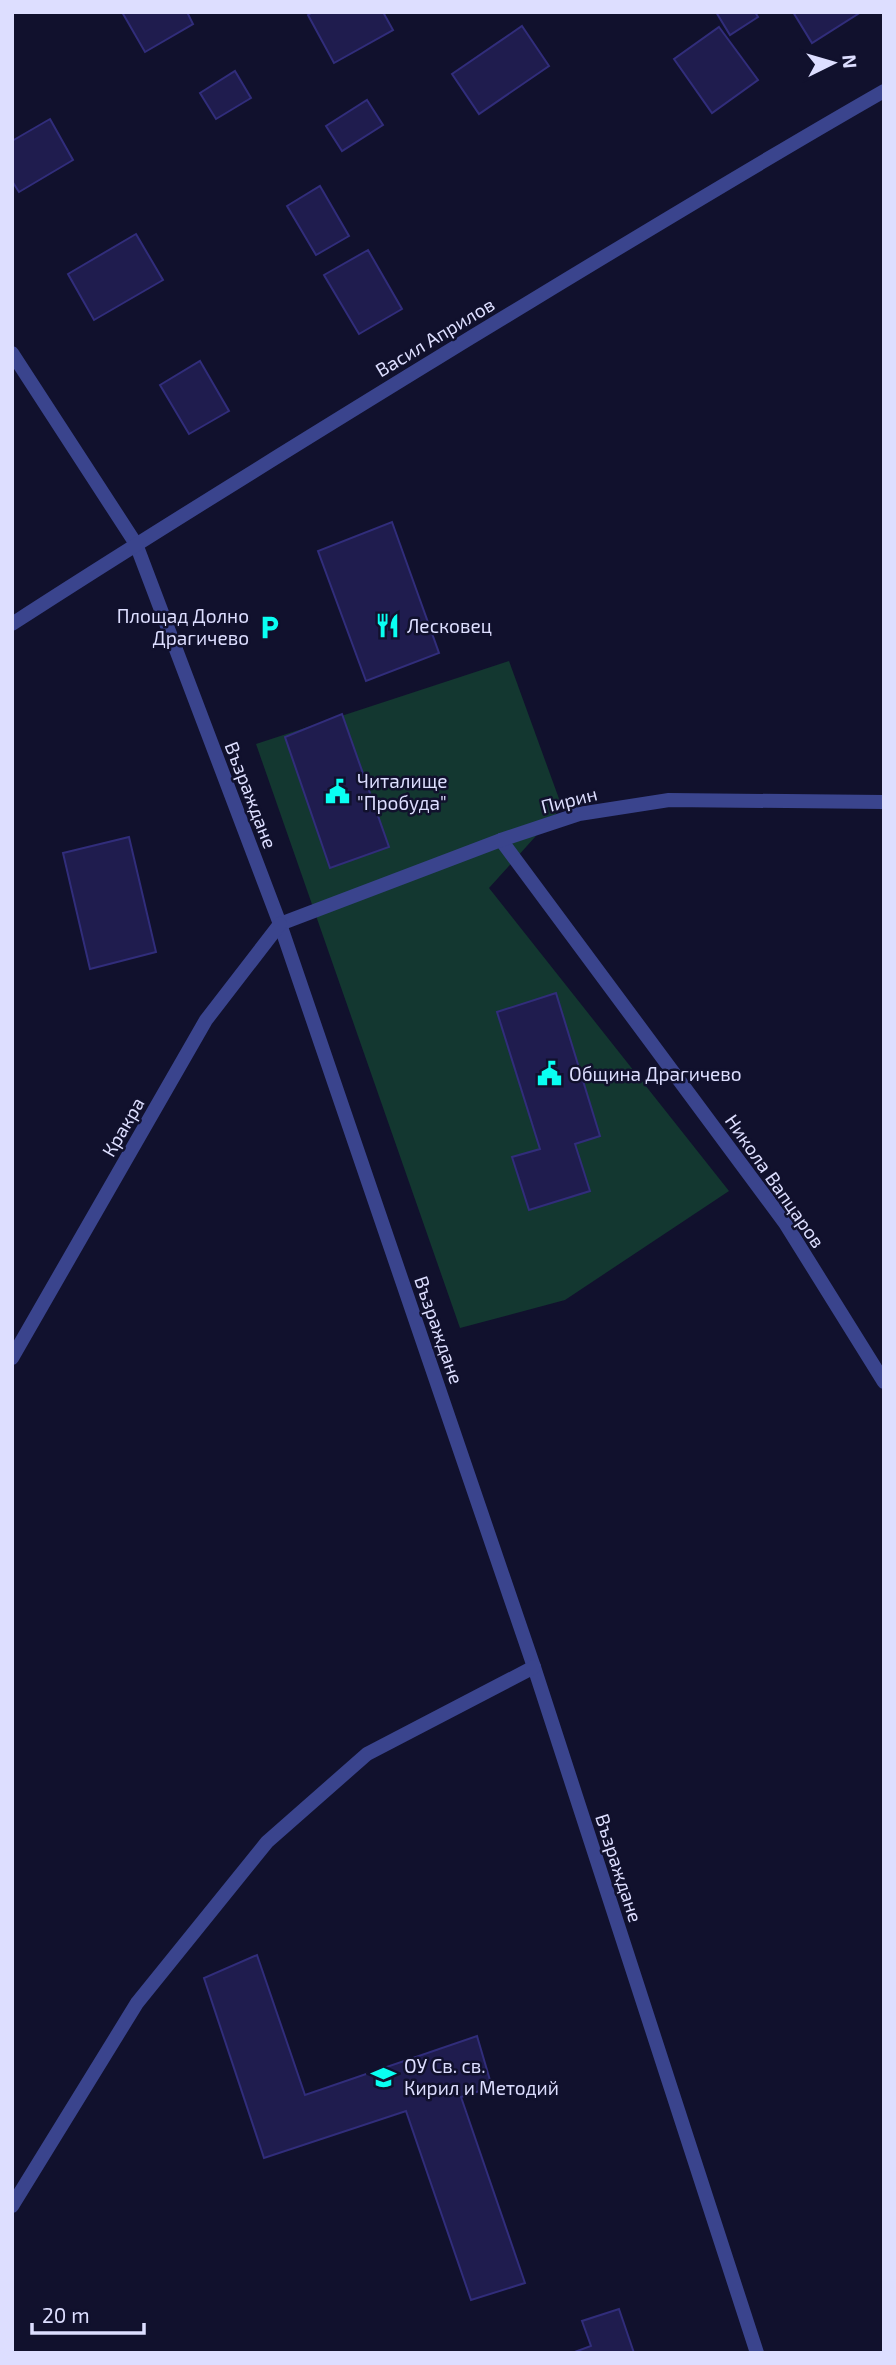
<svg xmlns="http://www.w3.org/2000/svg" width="896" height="2365" viewBox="0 0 896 2365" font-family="'Exo 2',sans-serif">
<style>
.green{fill:#133730}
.building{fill:#1f1c4e;stroke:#312d7b;stroke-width:2}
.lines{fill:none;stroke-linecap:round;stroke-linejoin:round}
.minor{stroke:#3a448d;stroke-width:14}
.labels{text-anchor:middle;stroke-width:5;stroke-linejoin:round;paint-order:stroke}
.street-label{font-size:19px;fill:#dddeff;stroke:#11112d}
.poi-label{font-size:19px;fill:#dddeff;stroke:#11112d;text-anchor:start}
</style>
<rect width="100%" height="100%" fill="#11112d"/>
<path class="green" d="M509 661 562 807 489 888 729 1191 565 1300 460 1328 256 744Z"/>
<g class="building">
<path d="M122 12H187L193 24 145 52Z"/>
<path d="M313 12H383L393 30 334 63 308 15Z"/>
<path d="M716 12H755L758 17 730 35Z"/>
<path d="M793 12H861L812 43Z"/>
<path d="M522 26 549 66 479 114 452 74Z"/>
<path d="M719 27 758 80 712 113 674 59Z"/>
<path d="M235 71 251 98 216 119 200 93Z"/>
<path d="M367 100 383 125 342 151 326 126Z"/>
<path d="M50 119 73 160 19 192 12 181V141Z"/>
<path d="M320 186 349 236 316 255 287 206Z"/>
<path d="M136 234 163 280 94 320 68 274Z"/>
<path d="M368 250 402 309 359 334 324 275Z"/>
<path d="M200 361 229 411 189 434 160 385Z"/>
<path d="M392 522 439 653 366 681 318 551Z"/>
<path d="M342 714 389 847 330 868 285 737Z"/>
<path d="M129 837 156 952 90 969 63 853Z"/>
<path d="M556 993 600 1136 575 1144 590 1191 529 1210 512 1157 540 1149 497 1012Z"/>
<path d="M257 1955 305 2095 477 2036 492 2087 461 2097 525 2283 471 2300 406 2111 264 2158 204 1978Z"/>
<path d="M619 2309 634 2353H572L591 2346 582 2321Z"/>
</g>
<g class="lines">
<g class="minor">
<path d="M12 353 136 544 280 924 534 1667 757 2353"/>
<path d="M12 624C163 526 317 432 470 338 607 255 744 171 884 91"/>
<path d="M501 840 785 1223 884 1382"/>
<path d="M280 924 501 840 579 814 669 800 884 802"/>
<path d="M12 1358 206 1020 280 924"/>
<path d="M12 2206 137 2003 267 1842 367 1754 534 1667"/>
</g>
</g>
<defs>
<symbol id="restaurant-bare" viewBox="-9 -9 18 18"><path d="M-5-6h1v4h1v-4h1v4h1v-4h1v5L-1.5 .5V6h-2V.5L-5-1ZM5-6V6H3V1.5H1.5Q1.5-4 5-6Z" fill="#09fff2" stroke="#11112d" stroke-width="2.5" paint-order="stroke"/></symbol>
<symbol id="parking-bare" viewBox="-9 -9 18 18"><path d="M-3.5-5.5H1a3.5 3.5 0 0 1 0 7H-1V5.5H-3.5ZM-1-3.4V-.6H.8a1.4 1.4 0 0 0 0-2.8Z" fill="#09fff2" stroke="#11112d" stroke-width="2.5" paint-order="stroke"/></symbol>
<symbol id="civic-bare" viewBox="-9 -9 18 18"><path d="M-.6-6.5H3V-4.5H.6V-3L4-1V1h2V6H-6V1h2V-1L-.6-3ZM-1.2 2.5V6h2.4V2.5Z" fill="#09fff2" stroke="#11112d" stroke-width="2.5" paint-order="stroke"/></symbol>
<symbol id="school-bare" viewBox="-9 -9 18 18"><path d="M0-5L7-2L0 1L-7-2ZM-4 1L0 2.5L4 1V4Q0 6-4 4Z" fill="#09fff2" stroke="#11112d" stroke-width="2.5" paint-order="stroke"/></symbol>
</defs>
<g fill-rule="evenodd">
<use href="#restaurant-bare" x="370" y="608" width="35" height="35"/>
<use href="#parking-bare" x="252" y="610" width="35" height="35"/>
<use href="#civic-bare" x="320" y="774" width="35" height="35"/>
<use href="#civic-bare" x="532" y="1056" width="35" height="35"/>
<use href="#school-bare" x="366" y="2060" width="35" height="35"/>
</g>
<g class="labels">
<g class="street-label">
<text transform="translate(435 337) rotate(-31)" y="7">Васил Априлов</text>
<text transform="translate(251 795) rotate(69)" y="7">Възраждане</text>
<text transform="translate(569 800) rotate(-14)" y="7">Пирин</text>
<text transform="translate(123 1127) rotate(-60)" y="7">Кракра</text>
<text transform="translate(775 1181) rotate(55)" y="7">Никола Вапцаров</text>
<text transform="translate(439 1330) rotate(71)" y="7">Възраждане</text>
<text transform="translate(619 1868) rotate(72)" y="7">Възраждане</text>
</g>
<g class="poi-label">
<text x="249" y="623" text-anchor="end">Площад Долно<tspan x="249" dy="22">Драгичево</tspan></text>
<text x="407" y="633">Лесковец</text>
<text x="357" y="788">Читалище<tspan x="357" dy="22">"Пробуда"</tspan></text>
<text x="569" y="1081">Община Драгичево</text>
<text x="404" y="2073">ОУ Св. св.<tspan x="404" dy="22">Кирил и Методий</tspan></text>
</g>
</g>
<rect width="896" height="2365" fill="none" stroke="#dddeff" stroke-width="28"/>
<g transform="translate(833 63) rotate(85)" stroke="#11112d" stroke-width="5" paint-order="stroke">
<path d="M0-5L12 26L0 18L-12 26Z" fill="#dddeff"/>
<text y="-10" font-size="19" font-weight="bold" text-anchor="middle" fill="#dddeff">N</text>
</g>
<path d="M32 2323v10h112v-10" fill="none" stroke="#dddeff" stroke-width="3.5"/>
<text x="42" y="2323" font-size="21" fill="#dddeff" stroke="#11112d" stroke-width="5" paint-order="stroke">20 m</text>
</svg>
